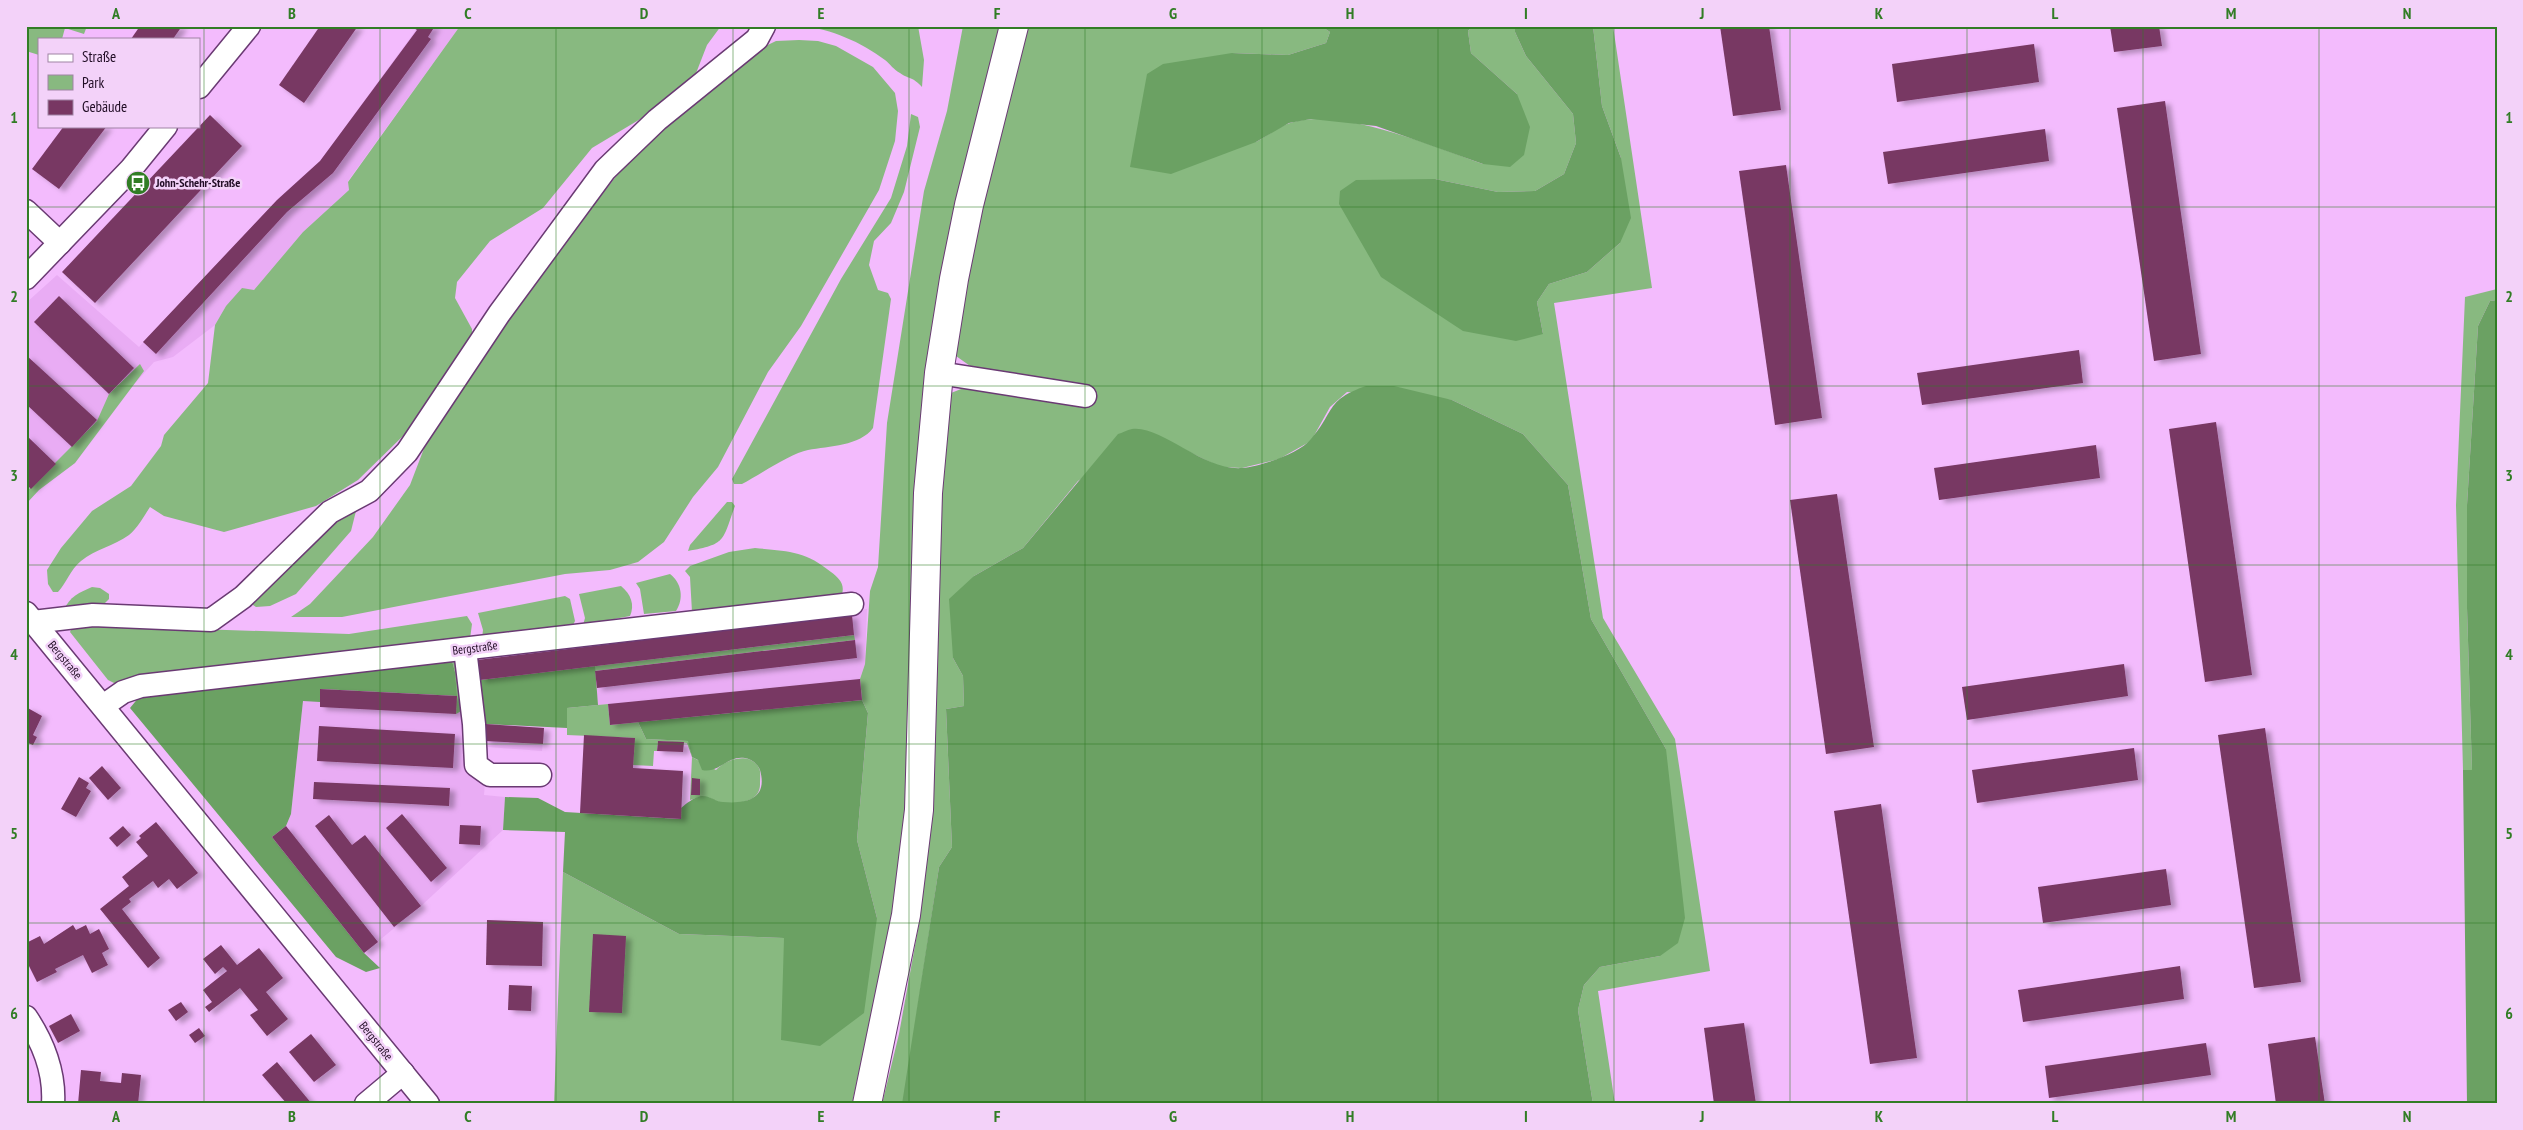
<svg xmlns="http://www.w3.org/2000/svg" width="2523" height="1130" font-family="'PT Sans Narrow',sans-serif">
<style>
.built{fill:#e9acf4}
.green{fill:#88b980}
.forest{fill:#6ba163}
.building{fill:#783763;filter:url(#shadow)}
.lines{fill:none;stroke-linecap:round;stroke-linejoin:round}
.minor-casing{stroke:#6a3a73;stroke-width:25}
.major-casing{stroke:#6a3a73;stroke-width:30}
.minor{stroke:#fff;stroke-width:22}
.major{stroke:#fff;stroke-width:28}
.grid{fill:none;stroke:#317d25;stroke-width:1;stroke-opacity:0.55}
.labels{text-anchor:middle;stroke-width:5;stroke-linejoin:round;paint-order:stroke}
.poi-label{font-size:12px;font-weight:bold;fill:#210d25;stroke:#f3d2f9;text-anchor:start}
.street-label{font-size:12px;fill:#210d25;stroke:#f3d2f9}
.neatline{fill:none;stroke:#317d25;stroke-width:2}
.grid-label{font-size:16px;text-anchor:middle;font-weight:bold;fill:#317d25}
</style>
<defs>
<filter id="shadow"><feDropShadow dx="5.5" dy="3" stdDeviation="2.5" flood-color="#0004"/></filter>
</defs>
<rect width="100%" height="100%" fill="#f3bbfd"/>
<g class="built">
<path d="M413 26H460L348 181 349 190 303 232 254 290 226 306 215 325 173 357 154 362 120 400 75 463 39 490 26 504V303L57 275 139 347 277 200 320 161 416 30Z"/>
<path d="M867 609 865 664 860 679 862 700 610 725 608 704 598 705 595 671 854 640V635L480 680 486 724 544 728 542 751 488 747 484 795 505 797 503 830 421 906 364 953 272 837 286 826 291 814 303 701 320 689 451 657Z"/>
</g>
<g class="green">
<path d="M26 26H87L84 34 65 28 62 39H39V55L26 51Z"/>
<path d="M460 26H721L707 45 693 81 662 106 592 148 543 208 490 241 457 282 455 298 472 329V337L404 435 358 480 316 506 224 532 164 516 150 507C144 516 137 529 129 535 114 546 95 549 81 561 70 570 67 582 58 592H53L48 584 47 570 61 548 92 511 131 486 161 446 164 435 208 383 215 325 226 306 242 288 254 290 303 232 349 190 348 182Z"/>
<path d="M802 26H918L924 60 922 87C912 76 910 80 900 73 894 70 890 64 885 60 861 42 831 29 802 26Z"/>
<path d="M963 26H1002L917 493 905 808 893 911 852 1104H554L563 872 679 934 784 938 877 918 857 840 868 713 862 700 860 679 865 664 870 591 878 567 887 423 924 191 947 111Z"/>
<path d="M1028 26H1321L1330 32 1326 43 1288 55 1232 53 1256 142C1267 136 1278 127 1290 123 1339 106 1435 147 1483 164L1517 94 1471 53 1468 31 1472 26H1515V32L1526 56 1573 114 1576 143 1564 174 1535 191 1498 192 1435 179 1543 334 1537 302 1549 284 1587 272 1620 243 1621 158 1602 106 1593 26H1613L1652 288 1554 303 1603 618 1675 739 1710 971 1598 991 1615 1104H1593L1578 1010 1584 985 1600 967 1660 956 1666 749 1591 619 1568 485 1523 434 1452 400 1347 392 1330 407 1311 441 1279 459 1242 468 1220 467 1149 432 1078 481 1023 548 974 576 953 658 963 676 964 706 946 709 952 847 939 867 904 1098 902 1104H882L899 1034 920 918 932 812 942 497 951 393 971 385 973 368 956 356C971 244 998 135 1028 26Z"/>
<path d="M799 40 818 41 836 46 873 67 895 93 898 111 895 141 879 190 801 326 768 372 718 467 693 497 664 542 638 562 610 570 565 574 342 617H291L310 604 373 537 410 485 428 438 510 311 636 151 757 50 776 41Z"/>
<path d="M911 114 918 117 920 127 904 192 891 223 874 241 869 265 878 290 888 293 891 299 873 428C860 446 829 446 808 450 791 453 759 475 742 484H734L732 479 841 279 891 198 907 146Z"/>
<path d="M2497 289V300L2490 301 2478 326 2467 505V608L2472 770H2463L2456 505 2465 297Z"/>
<path d="M140 364 144 371 75 463 39 490 26 504V492L97 421 109 394Z"/>
<path d="M727 502H732L735 506C722 541 727 544 688 551L690 545Z"/>
<path d="M357 507 351 531 296 594 270 606 256 607 250 603 336 515Z"/>
<path d="M755 548C787 551 806 551 831 572 839 578 845 584 842 594L692 612 690 577 685 571 690 566 729 552Z"/>
<path d="M670 574C682 583 684 599 676 611L644 614 640 589 636 583Z"/>
<path d="M621 586C631 594 635 605 630 616L583 625 585 618 579 594Z"/>
<path d="M92 587 100 588 109 594V599L103 605 64 610C69 597 80 592 92 587Z"/>
<path d="M565 596 570 599 575 621 572 627 482 638 483 630 478 613Z"/>
<path d="M467 616 472 624 470 639 116 684 108 680 70 632 72 627 79 625 349 634Z"/>
<path d="M854 635 855 640 595 671V666Z"/>
<path d="M451 657 461 666 463 710 456 714 455 672Z"/>
<path d="M608 704 610 725 638 722 646 739 689 741 692 757 716 770C726 759 750 751 759 768 761 772 760 778 760 783 761 802 739 804 723 803 716 802 711 797 705 797 700 796 695 799 690 800L692 757 687 743 658 741 657 751H654L653 766 633 765 634 738 567 735V708Z"/>
</g>
<g class="forest">
<path d="M1321 26H1472L1468 31 1471 53 1517 94 1530 127 1524 155 1510 167 1483 164 1376 126 1311 119 1289 123 1256 142 1171 174 1130 167 1147 74 1163 64 1232 53 1288 55 1326 43 1330 32Z"/>
<path d="M1515 26H1593L1602 106 1621 158 1631 218 1620 243 1587 272 1549 284 1537 302 1543 334 1516 341 1463 331 1381 277 1339 204 1340 191 1356 180 1435 179 1498 192 1535 191 1564 174 1576 143 1573 114 1526 56 1515 32Z"/>
<path d="M2497 300V1104H2467L2463 770H2472L2467 608V505L2478 326 2490 301Z"/>
<path d="M1366 386H1394L1452 400 1523 434 1568 485 1591 619 1666 749 1685 918 1678 943 1660 956 1600 967 1584 985 1578 1010 1593 1104H902L939 867 952 847 946 709 964 706 963 676 953 658 949 599 974 576 1023 548 1118 434C1122 433 1127 430 1132 429 1162 425 1203 471 1242 468 1261 466 1299 454 1311 439 1335 412 1325 400 1366 386Z"/>
<path d="M451 657 455 672 457 696 321 689 320 702 303 701 291 814 286 826 272 837 364 953 380 968 366 972 336 957 130 708 144 691Z"/>
<path d="M595 666 598 705 567 708V728L486 724 479 711 480 680Z"/>
<path d="M862 700 868 713 857 840 877 918 864 1013 820 1046 781 1040 784 938 679 934 563 872 565 832 503 830 505 797 538 798 565 812 680 819 681 808C687 803 693 798 701 796 710 795 716 802 723 802 747 804 768 799 760 770 758 764 751 759 745 758 727 755 719 774 702 770L698 760 692 757 688 741 646 739 638 722Z"/>
</g>
<g class="building">
<path d="M140 26H182L173 39H131Z"/>
<path d="M320 26H358L304 103 279 85Z"/>
<path d="M411 26H435L428 37 431 39 333 173 287 212 156 354 143 342 277 200 320 161 417 30Z"/>
<path d="M1720 26H1769L1781 110 1733 116Z"/>
<path d="M2110 26H2159L2162 46 2114 52Z"/>
<path d="M2034 44 2039 82 1897 102 1892 64Z"/>
<path d="M2165 101 2201 354 2154 361 2117 108Z"/>
<path d="M210 115 242 146 95 303 62 272Z"/>
<path d="M64 126H107L59 189 32 169Z"/>
<path d="M2045 129 2049 161 1888 184 1883 152Z"/>
<path d="M1786 165 1822 418 1775 425 1739 171Z"/>
<path d="M59 296 134 368 109 394 34 322Z"/>
<path d="M2079 350 2083 383 1922 405 1917 373Z"/>
<path d="M26 355 97 420 72 447 26 404Z"/>
<path d="M2216 422 2252 675 2205 682 2169 429Z"/>
<path d="M26 435 56 464 31 489 26 484Z"/>
<path d="M2096 445 2100 478 1939 500 1934 468Z"/>
<path d="M1837 494 1874 747 1826 754 1790 500Z"/>
<path d="M852 615 854 635 480 680 477 660Z"/>
<path d="M855 640 857 658 597 688 595 671Z"/>
<path d="M2124 664 2128 696 1967 720 1962 687Z"/>
<path d="M860 679 862 700 610 725 608 704Z"/>
<path d="M320 689 457 696 456 714 320 707Z"/>
<path d="M26 707 42 716 33 735 37 737 33 745 28 743 26 747Z"/>
<path d="M486 724 544 728 543 744 485 741Z"/>
<path d="M319 726 455 734 453 768 317 761Z"/>
<path d="M2265 728 2301 982 2254 988 2218 735Z"/>
<path d="M584 735 635 738 633 768 683 771 681 819 580 813Z"/>
<path d="M658 741 684 742 683 752 657 751Z"/>
<path d="M2134 748 2138 780 1977 803 1972 770Z"/>
<path d="M102 766 121 788 108 800 89 778Z"/>
<path d="M79 777 89 783 86 788 91 791 76 817 61 809Z"/>
<path d="M692 778 700 779V795H691Z"/>
<path d="M314 782 450 788 449 806 313 799Z"/>
<path d="M1881 804 1917 1058 1870 1064 1834 811Z"/>
<path d="M402 814 447 868 431 882 386 828Z"/>
<path d="M329 815 352 845 365 835 421 906 394 927 315 826Z"/>
<path d="M156 822 198 873 177 889 169 879 158 888 153 881 129 899 131 902 122 909 160 958 148 968 100 909 129 886 122 877 148 856 136 842 141 838 139 836Z"/>
<path d="M460 825 481 826 480 845 459 844Z"/>
<path d="M123 826 131 835 117 847 109 838Z"/>
<path d="M286 826 378 942 364 953 272 837Z"/>
<path d="M2166 869 2171 905 2043 923 2038 887Z"/>
<path d="M487 920 543 922 542 966 486 965Z"/>
<path d="M73 925 76 930 86 925 90 934 99 929 109 949 102 953 108 965 92 973 83 955 55 969 57 972 37 982 26 960V943L40 936 44 944Z"/>
<path d="M593 934 626 936 622 1013 589 1012Z"/>
<path d="M221 945 237 965 259 948 283 978 266 992 288 1019 267 1036 250 1015 258 1010 240 988 209 1012 205 1007 212 1002 203 990 227 971 223 967 215 974 203 959Z"/>
<path d="M2180 966 2184 999 2023 1022 2018 990Z"/>
<path d="M509 985 532 986 531 1011 508 1010Z"/>
<path d="M181 1002 188 1012 176 1021 168 1010Z"/>
<path d="M71 1014 80 1031 58 1043 49 1026Z"/>
<path d="M1744 1023 1756 1104H1714L1704 1028Z"/>
<path d="M199 1028 205 1036 195 1043 189 1035Z"/>
<path d="M311 1034 336 1065 314 1082 289 1052Z"/>
<path d="M2315 1037 2325 1104H2276L2268 1044Z"/>
<path d="M2206 1043 2211 1075 2049 1098 2045 1066Z"/>
<path d="M277 1062 312 1104H287L262 1075Z"/>
<path d="M81 1070 101 1072 100 1081 121 1083 122 1073 141 1075 138 1104H78Z"/>
</g>
<g class="lines">
<g class="minor-casing">
<g id="minor">
<path d="M199 87 249 26"/>
<path d="M26 211 60 243"/>
<path d="M26 278 131 169 166 126"/>
<path d="M939 373 1085 396"/>
<path d="M26 613 428 1104"/>
<path d="M33 622 93 615 211 620 243 597 330 512 369 491 407 452 499 314 605 170 657 120 757 39 764 26"/>
<path d="M465 649 474 724 476 765 490 775H540"/>
<path d="M103 706 123 692 141 686 852 604"/>
<path d="M26 1017C43 1042 55 1073 53 1104"/>
<path d="M366 1104 403 1073"/>
</g>
</g>
<g class="major-casing">
<path id="major" d="M867 1104 906 915 919 810 928 493 939 373 954 279 969 205 1014 26"/>
</g>
<use href="#minor" class="minor"/>
<use href="#major" class="major"/>
</g>
<path class="grid" d="M204 26V1104M380 26V1104M556 26V1104M733 26V1104M909 26V1104M1085 26V1104M1262 26V1104M1438 26V1104M1614 26V1104M1790 26V1104M1967 26V1104M2143 26V1104M2319 26V1104M26 207H2497M26 386H2497M26 565H2497M26 744H2497M26 923H2497"/>
<defs>
<g id="bus-disc" transform="scale(1.25)"><circle r="9.5" fill="#317d25" stroke="#f3d2f9"/><path d="M-5-6H5V4H4V6H2V4H-2V6H-4V4H-5ZM-3.5-4V0h7V-4ZM-3.5 1.2v1.5H-2V1.2ZM2 1.2v1.5H3.5V1.2Z" fill="#fff"/></g>
</defs>
<g fill-rule="evenodd">
<use href="#bus-disc" x="138" y="183"/>
</g>
<g class="labels">
<g class="poi-label">
<text x="156" y="187">John-Schehr-Straße</text>
</g>
<g class="street-label">
<text transform="translate(475 648) rotate(-7)" y="4">Bergstraße</text>
<text transform="translate(65 660) rotate(50)" y="4">Bergstraße</text>
<text transform="translate(376 1041) rotate(51)" y="4">Bergstraße</text>
</g>
</g>
<rect width="2523" height="1130" fill="none" stroke="#f3d2f9" stroke-width="55"/>
<rect x="38" y="38" width="162" height="90" fill="#f3d2f9" stroke="#9f83a4"/>
<rect x="48" y="54" width="25" height="8" fill="#ffffff" stroke="#9f83a4"/>
<text x="82" y="62" font-size="15" fill="#210d25">Straße</text>
<rect x="48" y="75" width="25" height="15" fill="#88b980" stroke="#9f83a4"/>
<text x="82" y="88" font-size="15" fill="#210d25">Park</text>
<rect x="48" y="100" width="25" height="15" fill="#783763" stroke="#9f83a4"/>
<text x="82" y="112" font-size="15" fill="#210d25">Gebäude</text>
<rect x="28" y="28" width="2468" height="1074" class="neatline"/>
<g class="grid-label">
<text x="116" y="19">A</text>
<text x="292" y="19">B</text>
<text x="468" y="19">C</text>
<text x="644" y="19">D</text>
<text x="821" y="19">E</text>
<text x="997" y="19">F</text>
<text x="1173" y="19">G</text>
<text x="1350" y="19">H</text>
<text x="1526" y="19">I</text>
<text x="1702" y="19">J</text>
<text x="1879" y="19">K</text>
<text x="2055" y="19">L</text>
<text x="2231" y="19">M</text>
<text x="2407" y="19">N</text>
<text x="14" y="123">1</text>
<text x="2509" y="123">1</text>
<text x="14" y="302">2</text>
<text x="2509" y="302">2</text>
<text x="14" y="481">3</text>
<text x="2509" y="481">3</text>
<text x="14" y="660">4</text>
<text x="2509" y="660">4</text>
<text x="14" y="839">5</text>
<text x="2509" y="839">5</text>
<text x="14" y="1019">6</text>
<text x="2509" y="1019">6</text>
<text x="116" y="1122">A</text>
<text x="292" y="1122">B</text>
<text x="468" y="1122">C</text>
<text x="644" y="1122">D</text>
<text x="821" y="1122">E</text>
<text x="997" y="1122">F</text>
<text x="1173" y="1122">G</text>
<text x="1350" y="1122">H</text>
<text x="1526" y="1122">I</text>
<text x="1702" y="1122">J</text>
<text x="1879" y="1122">K</text>
<text x="2055" y="1122">L</text>
<text x="2231" y="1122">M</text>
<text x="2407" y="1122">N</text>
</g>
</svg>
